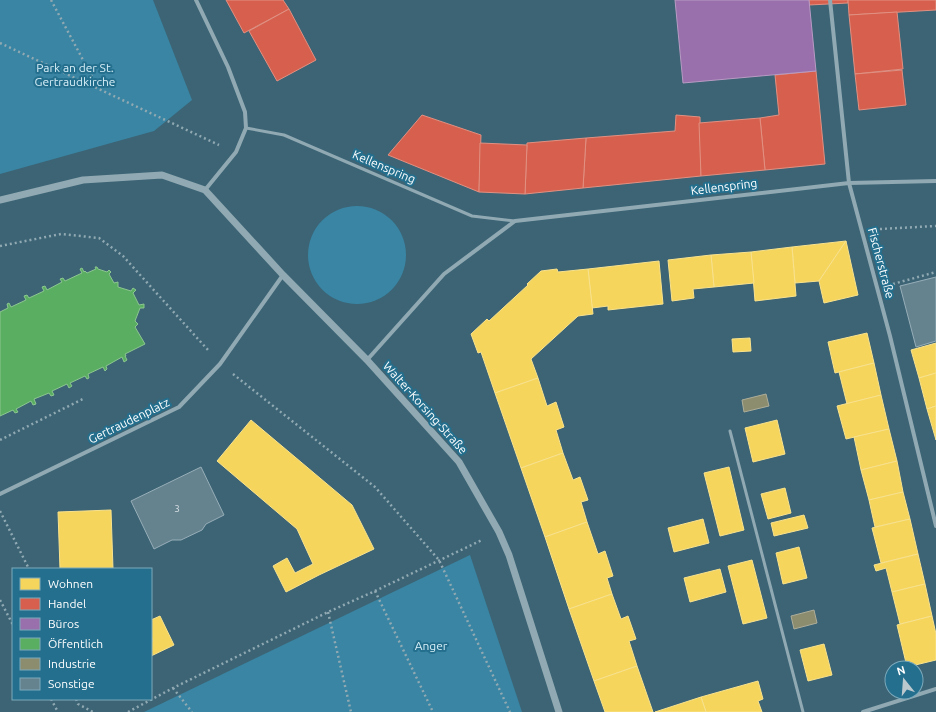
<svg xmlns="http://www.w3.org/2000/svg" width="936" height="712" font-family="Ubuntu,sans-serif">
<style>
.green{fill:#3985a3}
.homes{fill:#f6d55c;stroke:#f9e28d}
.shops{fill:#d6604d;stroke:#e29082}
.offices{fill:#9970ab;stroke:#b89bc4}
.public{fill:#5aae61;stroke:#8cc690}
.industry{fill:#8c8c6e;stroke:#aeae9a}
.building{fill:#65838f;stroke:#97aeb8}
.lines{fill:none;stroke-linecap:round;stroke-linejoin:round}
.path{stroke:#90a9b2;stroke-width:2.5;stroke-dasharray:2 3;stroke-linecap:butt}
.service{stroke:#90a9b2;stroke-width:3}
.minor{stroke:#90a9b2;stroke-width:4}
.tertiary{stroke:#90a9b2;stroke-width:7}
.labels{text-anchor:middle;stroke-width:4;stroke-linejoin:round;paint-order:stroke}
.number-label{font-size:10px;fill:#d8e0e3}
.park-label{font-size:12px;fill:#d8eff8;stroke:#246f8d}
.street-label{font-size:12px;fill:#fff;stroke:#246f8d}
</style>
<rect width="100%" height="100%" fill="#3c6475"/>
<g class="green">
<path d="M0 0H153L192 100 154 131 0 174Z"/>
<circle cx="357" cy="255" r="49"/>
<path d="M470 555 522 712H144Z"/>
</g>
<g class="homes">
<path d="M846 241 819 281 795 283 792 247Z"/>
<path d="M846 241 858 295 824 303 819 281Z"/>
<path d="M792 247 796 296 755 301 751 252Z"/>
<path d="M751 252 754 283 714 287 711 255Z"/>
<path d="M711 255 714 287 693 289 694 298 672 301 668 260Z"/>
<path d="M659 261 663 304 608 310V306L592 308 588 269Z"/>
<path d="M557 269 558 272 588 269 593 314 578 316 531 359 538 378 495 393 481 352 478 353 471 334 487 319 489 321 528 285 527 284 541 271Z"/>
<path d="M867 333 874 363 835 373 828 342Z"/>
<path d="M750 338 751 351 733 352 732 339Z"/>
<path d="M936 343V373L919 378 911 350Z"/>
<path d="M874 363 881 395 847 404 839 372Z"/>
<path d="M936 373V406L927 409 919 378Z"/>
<path d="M538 378 547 406 556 402 564 427 556 430 563 453 521 468 495 393Z"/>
<path d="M881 395 889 429 846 439 837 406Z"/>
<path d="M936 406V440L927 409Z"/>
<path d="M251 420 352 505 374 549 319 575 286 592 273 566 287 558 295 573 313 564 297 529 217 461Z"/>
<path d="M777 420 785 454 753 462 745 428Z"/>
<path d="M889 429 897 461 861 470 854 437Z"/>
<path d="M563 453 573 480 580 477 588 500 581 502 587 522 545 537 521 468Z"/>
<path d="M897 461 903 492 869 500 861 470Z"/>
<path d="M729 467 744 530 720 536 704 473Z"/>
<path d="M785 488 791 513 768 519 761 494Z"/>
<path d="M903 492 910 519 875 527 869 500Z"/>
<path d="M111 510 113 569H60L58 512Z"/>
<path d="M804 515 808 528 774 536 771 523Z"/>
<path d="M703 519 709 543 674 552 668 528Z"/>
<path d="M910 519 918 554 881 563 872 528Z"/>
<path d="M587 522 598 554 605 551 613 576 607 578 612 594 569 609 545 537Z"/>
<path d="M799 547 807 578 783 584 776 553Z"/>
<path d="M918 554 925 584 892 592 886 568 876 571 874 565Z"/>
<path d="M752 560 767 618 743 624 728 566Z"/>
<path d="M720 569 726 592 690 602 684 578Z"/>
<path d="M925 584 932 616 900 624 892 592Z"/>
<path d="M612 594 621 619 628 616 636 639 629 641 637 666 594 681 569 609Z"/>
<path d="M160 616 174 645 151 656V642L153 641 151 637V620Z"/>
<path d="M932 616 936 634V660L907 667 897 625Z"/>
<path d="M824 644 832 675 808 681 800 650Z"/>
<path d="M637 666 653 712H605L594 681Z"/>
<path d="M758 681 763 699 758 701 762 712H706L701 697Z"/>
<path d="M701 697 706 712H655Z"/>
</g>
<g class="shops">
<path d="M226 0H283L289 9 244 33Z"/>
<path d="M809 0H848V3L809 5Z"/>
<path d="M848 0H936V10L849 15Z"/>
<path d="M289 9 316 60 277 81 249 31Z"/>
<path d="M897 12 903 69 855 74 849 15Z"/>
<path d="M902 70 906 105 859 110 855 74Z"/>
<path d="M816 71 825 164 765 170 760 118 779 115 775 75Z"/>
<path d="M422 115 481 135 479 192 388 155Z"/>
<path d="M676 115 700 117 701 176 583 188 586 138 675 131Z"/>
<path d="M760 118 765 170 701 176 699 123Z"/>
<path d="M586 138 583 188 525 194 527 143Z"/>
<path d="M480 143 527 145 525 194 479 192Z"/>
</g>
<path class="offices" d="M675 0H809L816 71 683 83Z"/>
<path class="public" d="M95 267H97L98 269 107 272 109 270 111 272 109 274 114 283 118 282V287L131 291 133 288 136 290 133 293 139 305 144 304V308H140L135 321 138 324 135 327 145 344 125 354 126 356H125L127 360 124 362 122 357 106 366 107 369 105 371 103 367 88 374 89 378 87 379 85 376 70 383 72 386 69 388 67 384 52 391 54 395 51 396 49 393 34 399 36 404 33 405 31 401 16 409 18 412 15 413 13 410 0 416V312L8 308 7 304 9 303 11 307 26 300 24 296 27 295 29 298 44 291 42 287 45 286 47 290 62 282 60 279 63 278 65 281 82 273 80 269 82 268 84 272 85 271 87 273 96 269Z"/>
<g class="industry">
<path d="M766 394 769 406 744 412 742 400Z"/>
<path d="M814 610 817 623 794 629 791 616Z"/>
</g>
<g class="building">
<path d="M936 277V341L916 347 900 286Z"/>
<path d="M201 467 224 515 206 524 202 530 181 540H172L154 549 131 501Z"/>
</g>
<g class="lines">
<g class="path">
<path d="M51 0 98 88"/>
<path d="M0 43 219 145"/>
<path d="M880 229 936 226"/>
<path d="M0 246 61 234 99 238 123 256 208 350"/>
<path d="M893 284 936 272"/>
<path d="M233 374 375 487 439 560 510 712"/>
<path d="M0 440 85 398"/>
<path d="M0 511 29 569"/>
<path d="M375 591 433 712"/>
<path d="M0 600 13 625"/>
<path d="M328 612 351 712"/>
<path d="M173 688 192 712"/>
<path d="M51 699 58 712"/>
<path d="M76 699 78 704 93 712"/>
<path d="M128 712 173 688 328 612 375 591 482 540"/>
</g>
<g class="service">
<path d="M246 128 284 135 472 216 515 221"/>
<path d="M730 431 803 712"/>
</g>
<g class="minor">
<path d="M196 0 228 67 245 112 246 128 236 152 205 190"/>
<path d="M830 0 849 183 890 336 936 526"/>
<path d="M367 360 444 274 515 221 849 183 936 181"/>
<path d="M0 494 179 407 220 364 283 275"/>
<path d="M863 712 936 689"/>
</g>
<path class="tertiary" d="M0 200 83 180 162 175 205 190 283 275 367 360 459 462 499 532 509 555 559 712"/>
</g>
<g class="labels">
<g class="number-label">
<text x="177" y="512">3</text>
</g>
<g class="park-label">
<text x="75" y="72">Park an der St.<tspan x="75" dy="14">Gertraudkirche</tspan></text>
<text x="431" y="650">Anger</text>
</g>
<g class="street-label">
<text transform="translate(384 167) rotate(23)" y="4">Kellenspring</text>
<text transform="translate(724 187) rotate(-7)" y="4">Kellenspring</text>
<text transform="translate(881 263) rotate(75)" y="4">Fischerstraße</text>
<text transform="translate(425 408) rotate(48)" y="4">Walter-Korsing-Straße</text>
<text transform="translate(129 421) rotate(-26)" y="4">Gertraudenplatz</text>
</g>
</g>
<rect x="12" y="568" width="140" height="132" fill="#246f8d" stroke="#7ca9bb"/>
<rect x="20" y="578" width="20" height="12" fill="#f6d55c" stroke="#7ca9bb"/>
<text x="48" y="588" font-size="12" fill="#ffffff">Wohnen</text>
<rect x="20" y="598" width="20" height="12" fill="#d6604d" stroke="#7ca9bb"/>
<text x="48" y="608" font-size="12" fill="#ffffff">Handel</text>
<rect x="20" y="618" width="20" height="12" fill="#9970ab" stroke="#7ca9bb"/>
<text x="48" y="628" font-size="12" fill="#ffffff">Büros</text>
<rect x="20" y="638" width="20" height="12" fill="#5aae61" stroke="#7ca9bb"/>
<text x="48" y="648" font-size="12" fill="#ffffff">Öffentlich</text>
<rect x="20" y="658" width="20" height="12" fill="#8c8c6e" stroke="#7ca9bb"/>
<text x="48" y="668" font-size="12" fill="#ffffff">Industrie</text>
<rect x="20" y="678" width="20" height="12" fill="#65838f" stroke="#7ca9bb"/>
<text x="48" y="688" font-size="12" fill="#ffffff">Sonstige</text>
<g transform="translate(904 680) rotate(343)"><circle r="19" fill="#246f8d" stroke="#7ca9bb"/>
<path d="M0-3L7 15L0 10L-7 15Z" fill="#bbc9cf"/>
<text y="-6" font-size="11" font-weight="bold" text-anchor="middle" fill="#ffffff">N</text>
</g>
</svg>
